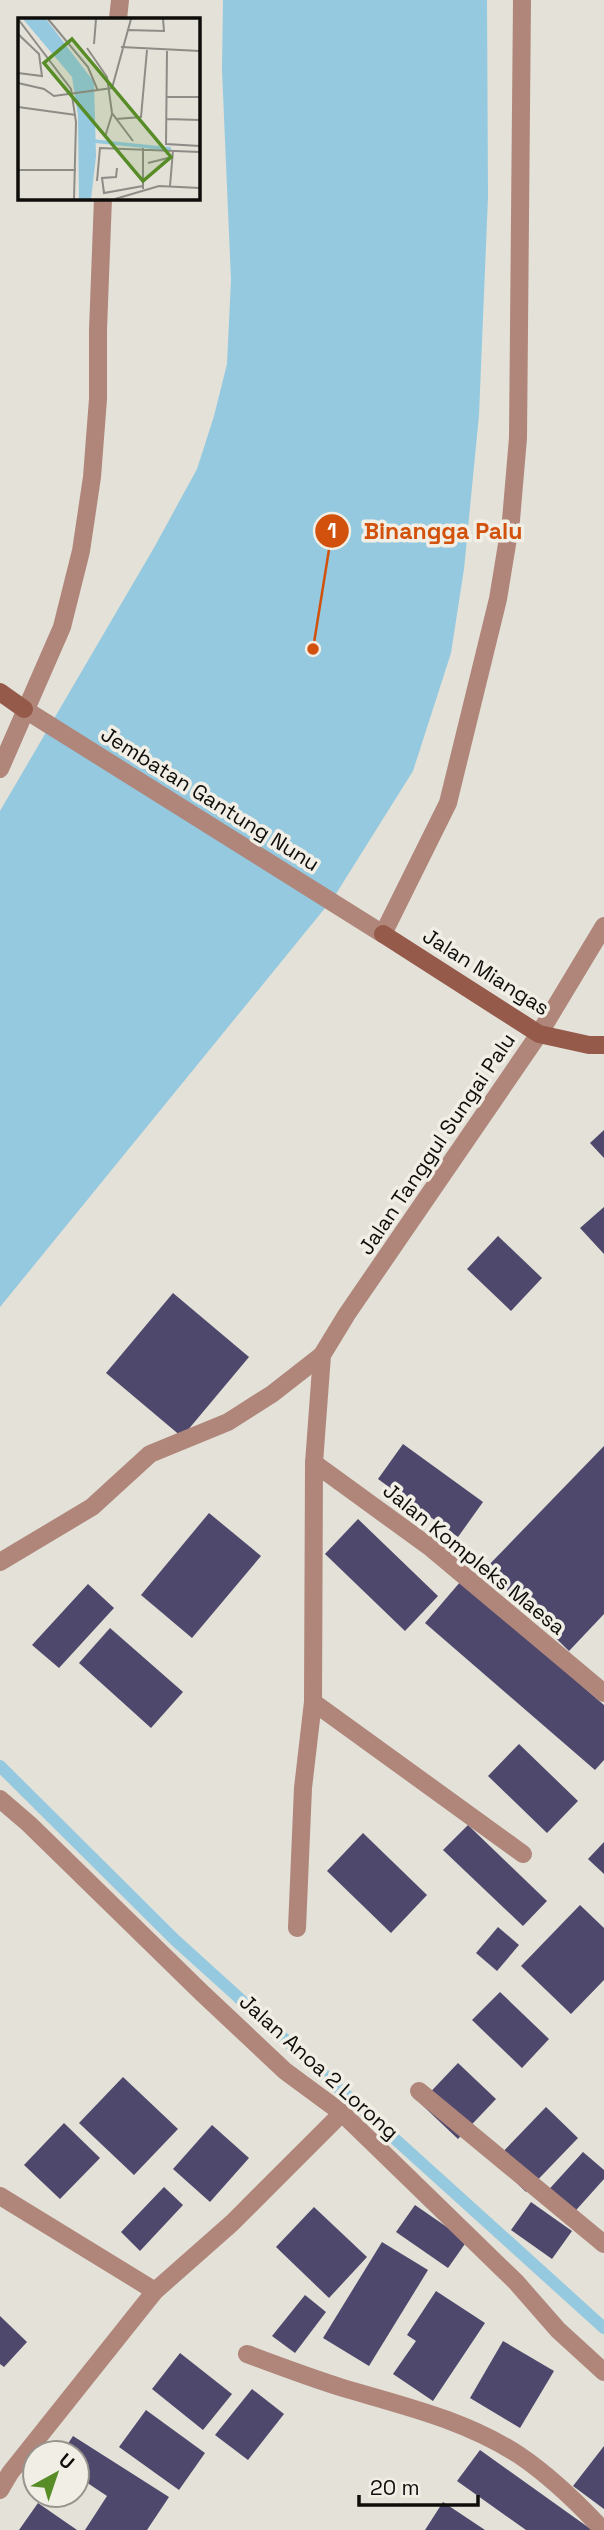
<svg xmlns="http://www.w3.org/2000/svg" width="604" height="2530" font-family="'Space Grotesk',sans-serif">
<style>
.water{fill:#95c9df}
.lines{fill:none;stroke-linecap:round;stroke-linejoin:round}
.stream{stroke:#95c9df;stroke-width:12}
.building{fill:#4e486d}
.lane{stroke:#b0867b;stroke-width:18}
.street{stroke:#b0867b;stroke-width:18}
.secondary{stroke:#955a4a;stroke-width:18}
.labels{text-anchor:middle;stroke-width:7;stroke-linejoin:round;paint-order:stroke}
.street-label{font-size:21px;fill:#0e0d0a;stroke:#f0eee5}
.inset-river{fill:none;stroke:#95c9df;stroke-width:3.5}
.inset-road{fill:none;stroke:#8e8c86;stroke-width:2}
.view{fill:#578c26;fill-opacity:0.15;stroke:#578c26;stroke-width:3.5}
.inset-edge{fill:none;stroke:#0e0d0a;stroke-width:3.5}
.leader{fill:none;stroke:#d2510c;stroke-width:2.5}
.callout-dot{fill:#d2510c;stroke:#f0eee5;stroke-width:2.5}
.mark-label{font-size:21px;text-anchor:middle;font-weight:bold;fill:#fff}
.callout-label{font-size:23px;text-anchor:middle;font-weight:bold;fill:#d2510c;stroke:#f0eee5;stroke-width:7;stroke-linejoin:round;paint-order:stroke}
</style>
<rect width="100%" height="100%" fill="#e3e1d8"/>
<path class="water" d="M223 0H487L488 197 479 415 464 569 451 653 413 771 334 897 0 1307V811L155 546 197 469 214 416 227 364 231 280 222 70Z"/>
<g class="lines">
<path class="stream" d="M0 1766 175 1940 604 2328"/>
</g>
<g class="building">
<path d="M604 1130V1158L590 1143Z"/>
<path d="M604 1207V1254L580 1228Z"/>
<path d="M498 1236 542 1278 511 1311 467 1269Z"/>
<path d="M173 1293 249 1357 182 1437 106 1373Z"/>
<path d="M403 1444 483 1502 458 1537 378 1479Z"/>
<path d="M604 1446V1614L569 1651 485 1569Z"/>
<path d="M209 1513 261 1556 192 1638 141 1595Z"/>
<path d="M358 1519 438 1596 405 1631 325 1554Z"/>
<path d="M461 1581 604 1705V1760L595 1770 425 1623Z"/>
<path d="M88 1584 114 1608 59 1668 32 1645Z"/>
<path d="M110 1628 183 1692 151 1728 79 1663Z"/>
<path d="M519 1744 578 1801 547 1833 488 1776Z"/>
<path d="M468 1825 547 1901 523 1926 443 1850Z"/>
<path d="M363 1833 427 1895 391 1933 327 1871Z"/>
<path d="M604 1842V1874L588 1859Z"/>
<path d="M580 1905 604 1928V1980L571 2014 521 1966Z"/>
<path d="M498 1927 519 1945 497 1971 476 1953Z"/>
<path d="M500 1992 549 2039 522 2068 472 2020Z"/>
<path d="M458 2063 496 2099 458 2139 420 2103Z"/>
<path d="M123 2077 178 2129 134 2175 79 2123Z"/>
<path d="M546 2107 578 2138 526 2192 494 2161Z"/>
<path d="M64 2123 100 2158 60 2199 24 2165Z"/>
<path d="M212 2125 249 2158 210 2202 173 2169Z"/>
<path d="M583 2152 604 2170V2179L569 2218 543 2196Z"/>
<path d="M164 2187 183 2205 140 2251 121 2232Z"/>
<path d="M531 2202 572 2231 552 2259 511 2230Z"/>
<path d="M415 2205 467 2241 448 2268 396 2232Z"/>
<path d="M314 2207 367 2257 329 2298 276 2247Z"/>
<path d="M382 2242 428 2270 369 2366 323 2338Z"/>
<path d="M436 2291 485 2323 433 2401 393 2374 416 2341 407 2335Z"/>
<path d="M305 2295 326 2312 295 2353 272 2336Z"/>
<path d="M0 2316 27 2342 4 2367 0 2364Z"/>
<path d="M503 2341 554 2371 520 2428 470 2398Z"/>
<path d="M180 2353 232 2394 203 2430 152 2389Z"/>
<path d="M252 2389 284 2414 248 2460 215 2435Z"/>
<path d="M146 2410 205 2453 179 2490 119 2447Z"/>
<path d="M73 2436 169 2497 147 2530H85L107 2496 77 2476V2453H62Z"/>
<path d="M604 2446V2509L573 2486Z"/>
<path d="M480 2450 592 2530H526L457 2481Z"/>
<path d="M443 2502 485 2530H425Z"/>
<path d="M38 2503 77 2530H19Z"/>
</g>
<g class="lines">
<path class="lane" d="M0 1562 92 1507 150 1454 228 1422 272 1394 322 1355"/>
<g class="street">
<path d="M118 19 120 0"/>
<path d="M24 709 383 934 448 803 498 599 511 520 518 438 522 0"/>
<path d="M0 769 62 627 81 551 92 477 98 399V330L103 198"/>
<path d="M314 1463 431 1548 604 1693"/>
<path d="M313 1702 523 1854"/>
<path d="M0 1799 29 1824 201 1992 285 2071 342 2113 516 2282 558 2330 604 2372"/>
<path d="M297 1928 303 1788 313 1702 314 1463 322 1355 347 1314 539 1034 604 926"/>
<path d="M419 2091 604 2244"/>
<path d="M0 2196 155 2291"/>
<path d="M247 2354C279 2366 311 2378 343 2388 404 2406 465 2420 519 2455 550 2476 577 2502 603 2530"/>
<path d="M0 2490 10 2473 155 2291 232 2223 342 2113"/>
</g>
<g class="secondary">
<path d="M0 692 24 709"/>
<path d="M383 934 539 1034 589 1045H604"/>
</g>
</g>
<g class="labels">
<g class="street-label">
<text transform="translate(210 799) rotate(32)" y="7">Jembatan Gantung Nunu</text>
<text transform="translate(486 972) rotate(32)" y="7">Jalan Miangas</text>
<text transform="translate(437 1144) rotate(-56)" y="7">Jalan Tanggul Sungai Palu</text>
<text transform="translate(474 1559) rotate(39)" y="7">Jalan Kompleks Maesa</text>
<text transform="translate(319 2067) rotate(42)" y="7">Jalan Anoa 2 Lorong</text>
</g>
</g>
<g transform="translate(18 18)">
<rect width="182" height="182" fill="#e3e1d8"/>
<path d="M5 1H28L76 64 78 138 73 181H61L60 97 54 59Z" fill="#95c9df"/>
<path class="inset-river" d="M75 123 153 131"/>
<path class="inset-road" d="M0 1 53 71 58 104 56 181M30 1 70 49 80 73M109 12 146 13 145 1M0 16 21 36 24 58 0 55M76 26 78 1M103 29 182 33M69 30 89 59 94 95 115 123M149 33 148 126 182 128M0 65 26 71 36 78 94 70 113 1M149 79H182M0 89 58 97M98 101 123 99 129 32M148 101 182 102M87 119 94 96M125 130V171M130 145 154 139M99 150 98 159 84 160 86 175 125 168M0 152H58M79 163 82 130 182 134M152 168 155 132M97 181 141 168 182 170"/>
<path class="view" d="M54 21 153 139 125 163 26 45Z"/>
<rect width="182" height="182" class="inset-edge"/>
</g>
<path class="leader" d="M313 649L332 531"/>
<g class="callout-dot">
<circle cx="313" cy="649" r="7"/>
<circle cx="332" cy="531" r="18"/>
</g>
<g class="mark-label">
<text x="332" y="538">1</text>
</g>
<g class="callout-label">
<text x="443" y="539">Binangga Palu</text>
</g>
<g transform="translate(56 2474) rotate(40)"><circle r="33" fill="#f0eee5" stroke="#96948d" stroke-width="2"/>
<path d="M0-5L12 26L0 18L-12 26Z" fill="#578c26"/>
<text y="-10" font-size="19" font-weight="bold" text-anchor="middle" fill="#0e0d0a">U</text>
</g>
<path d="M359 2495v10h119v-10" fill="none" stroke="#0e0d0a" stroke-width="3.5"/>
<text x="370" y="2495" font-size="21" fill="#0e0d0a" stroke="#f0eee5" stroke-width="5" paint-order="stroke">20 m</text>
</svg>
